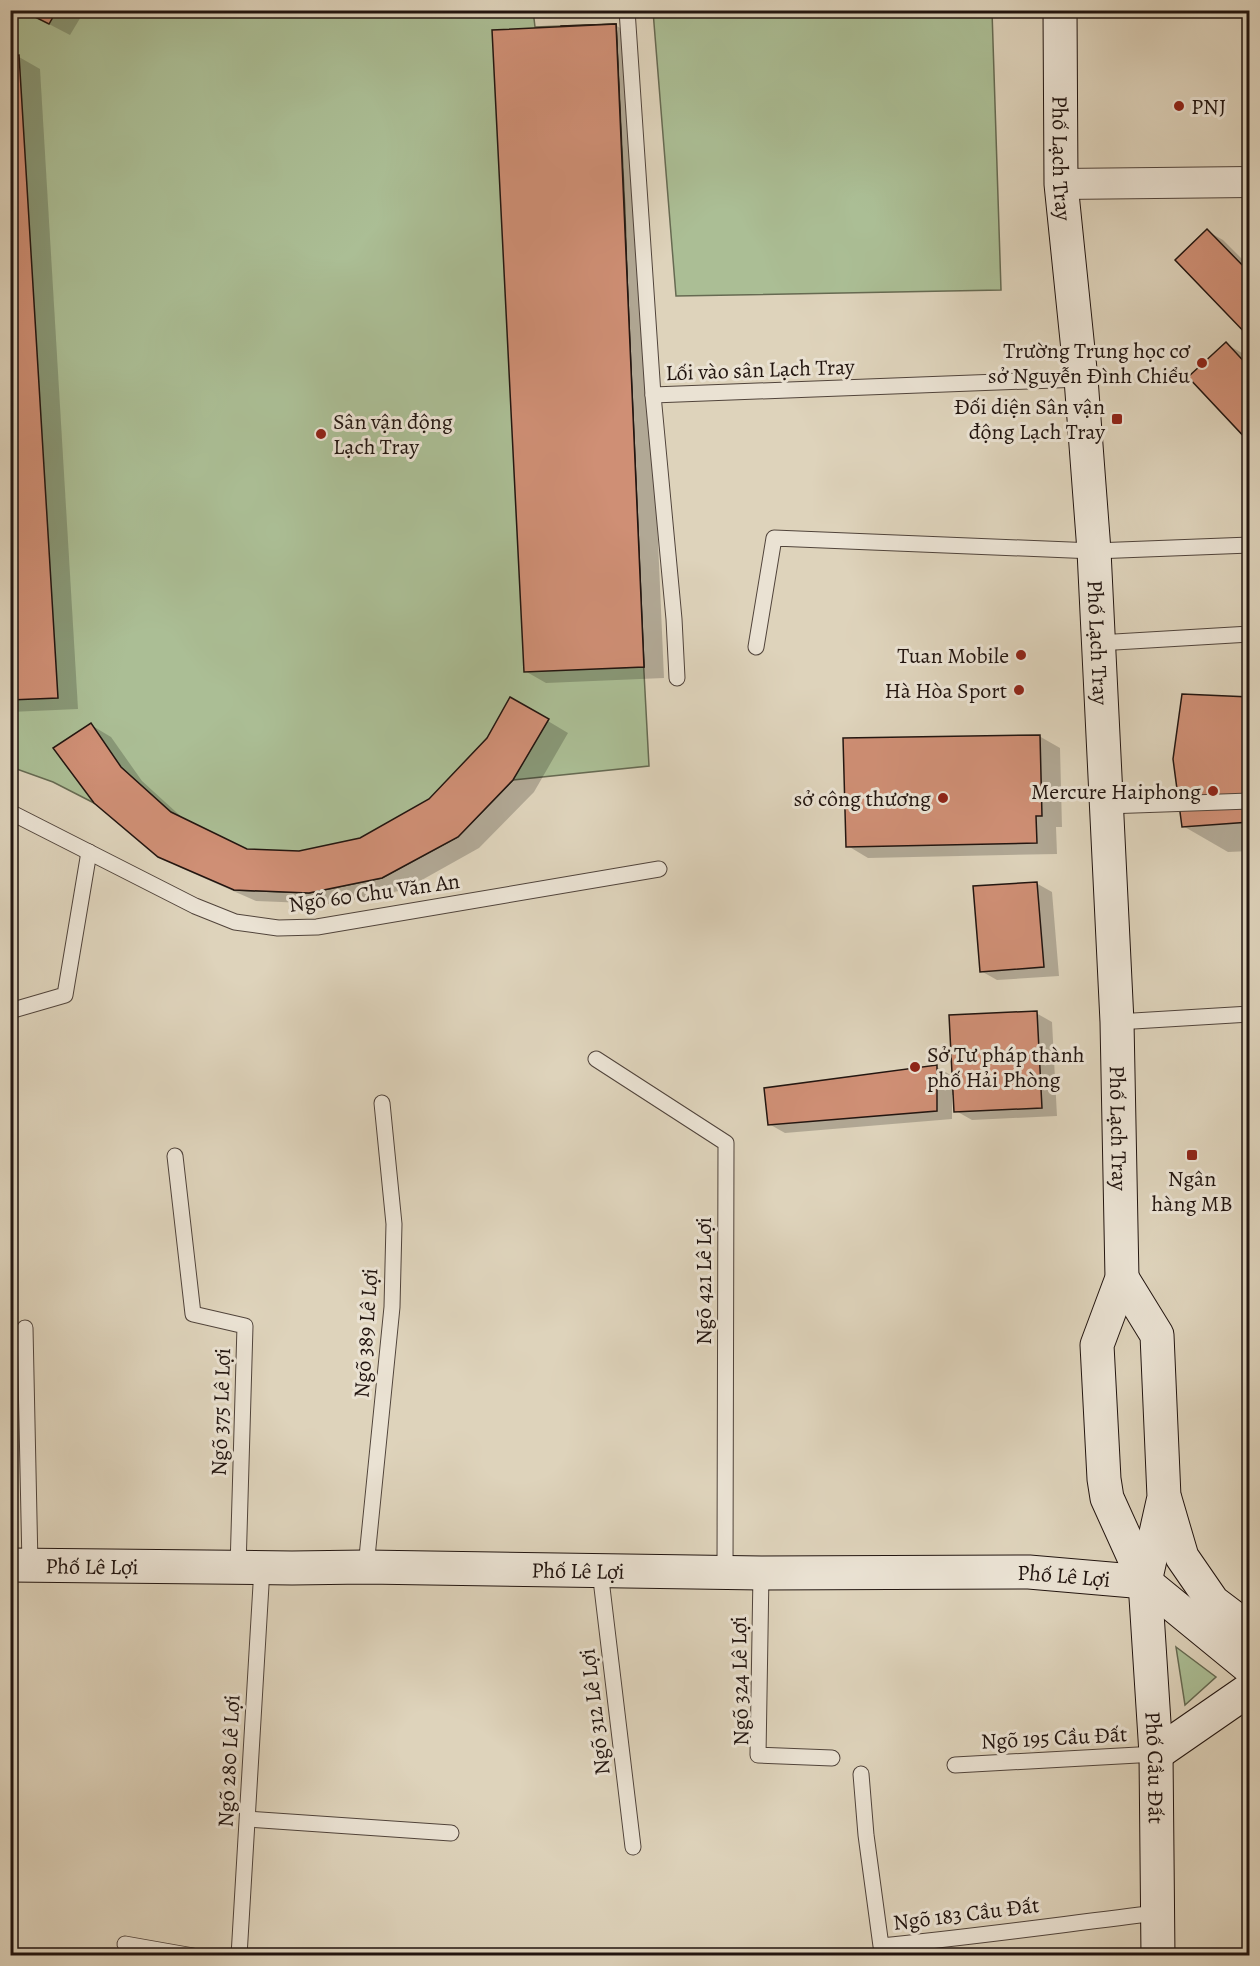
<svg xmlns="http://www.w3.org/2000/svg" width="1260" height="1966" font-family="Alegreya,serif">
<style>
.green{fill:#abbe95;stroke:#666a52;stroke-width:1.5}
.shadow{fill:#0003}
.building{fill:#cf8f75;stroke:#221510;stroke-width:1.5}
.lines{fill:none;stroke-linecap:round;stroke-linejoin:round}
.service-casing{stroke:#51443b;stroke-width:17}
.minor-casing{stroke:#51443b;stroke-width:32}
.secondary-casing{stroke:#221510;stroke-width:35}
.service{stroke:#eae2d3;stroke-width:15}
.minor{stroke:#eae2d3;stroke-width:30}
.secondary{stroke:#eae2d3;stroke-width:33}
.poi-dot{fill:#8f2418;stroke:#eae2d3;stroke-width:2}
.labels{text-anchor:middle;stroke-width:6;stroke-linejoin:round;paint-order:stroke}
.poi-label{font-size:22px;fill:#221510;stroke:#eae2d3;text-anchor:end}
.street-label{font-size:22px;fill:#221510;stroke:#eae2d3}
</style>
<rect width="100%" height="100%" fill="#ded3bb"/>
<filter id="stains"><feTurbulence type="fractalNoise" baseFrequency=".00333" numOctaves="4"/><feColorMatrix values="0 0 0 0 .2 0 0 0 0 .09 0 0 0 0 .02 0 0 0 .5 -.17"/></filter>
<radialGradient id="worn" r=".72"><stop offset=".6" stop-color="#630" stop-opacity="0"/><stop offset="1" stop-color="#630" stop-opacity=".3"/></radialGradient>
<g class="green">
<path d="M533 10 535 27 616 24 625 212 633 467 649 766 513 780 458 837 382 878 309 893 234 890 94 803 53 782 11 767 10 11Z"/>
<path d="M653 11H992L1001 290 676 296Z"/>
<path d="M1176 1647 1216 1677 1185 1705Z"/>
</g>
<g class="shadow">
<path d="M22 10H85L70 35Z"/>
<path d="M479 10H501L492 18Z"/>
<path d="M615 25 636 37 664 678 546 683 525 671Z"/>
<path d="M10 57H19L40 69 78 709 10 712Z"/>
<path d="M1207 231 1223 240 1250 267V336Z"/>
<path d="M1226 344 1242 353 1250 361V441Z"/>
<path d="M1250 698V851L1228 852 1183 826Z"/>
<path d="M511 699 568 733 534 792 479 848 404 890 331 904 256 901 181 868 159 856 91 725 111 737 142 781 187 822 246 850 299 852 361 839 430 800 488 739Z"/>
<path d="M1039 736 1060 748 1062 827H1056L1057 854 868 858 848 846Z"/>
<path d="M1036 883 1052 892 1059 976 997 980 981 971Z"/>
<path d="M1036 1013 1052 1022 1057 1116 972 1120 956 1111 955 1095H952V1119L785 1133 769 1124 937 1067 954 1077Z"/>
</g>
<g class="building">
<path d="M21 10H57L49 24Z"/>
<path d="M616 24 644 667 589 668 561 26Z"/>
<path d="M616 24 644 667 524 672 492 30Z"/>
<path d="M19 55 58 698 10 700V56Z"/>
<path d="M1207 229 1250 273V338L1175 260Z"/>
<path d="M1226 342 1250 368V443L1188 377Z"/>
<path d="M1182 694 1250 697V822L1182 827 1173 759Z"/>
<path d="M510 697 549 719 513 780 458 837 382 878 309 893 234 890 158 857 94 803 53 748 91 723 121 767 171 812 247 849 299 851 360 838 429 799 487 738Z"/>
<path d="M1040 735 1042 816H1036L1037 843 846 847 843 738Z"/>
<path d="M1037 882 1044 967 980 972 973 886Z"/>
<path d="M1037 1011 1042 1108 954 1112 949 1015Z"/>
<path d="M937 1065V1111L768 1125 764 1088Z"/>
</g>
<g class="lines">
<g class="service-casing">
<g id="service">
<path d="M627 10 653 395"/>
<path d="M1098 643 1250 634"/>
<path d="M756 647 774 538 1094 551 1250 545"/>
<path d="M677 678 674 619 653 395 1081 379"/>
<path d="M1106 806 1250 801"/>
<path d="M10 812 195 906 235 922 278 928 317 927 659 869"/>
<path d="M10 1011 65 995 89 852"/>
<path d="M1117 1022 1250 1014"/>
<path d="M596 1059 726 1143 725 1573"/>
<path d="M175 1156 193 1314 245 1326 238 1568"/>
<path d="M25 1328 30 1565"/>
<path d="M366 1567 392 1307 394 1224 382 1103"/>
<path d="M600 1571 633 1847"/>
<path d="M761 1573 758 1755 832 1758"/>
<path d="M955 1765 1156 1754"/>
<path d="M861 1774 866 1835 881 1946C973 1937 1065 1924 1157 1913"/>
<path d="M248 1819 451 1833"/>
<path d="M125 1944 193 1956"/>
<path d="M239 1956 262 1568"/>
</g>
</g>
<g class="minor-casing">
<path id="minor" d="M1061 184 1250 182"/>
</g>
<g class="secondary-casing">
<g id="secondary">
<path id="s1" d="M1060 10 1061 184 1081 379 1094 551 1117 1022 1122 1278 1097 1345 1104 1479 1107 1498 1145 1582 1250 1668"/>
<path id="s2" d="M1122 1278 1157 1335 1164 1497 1145 1582 1156 1754 1158 1956"/>
<path d="M1165 1499 1182 1557 1213 1602 1250 1630"/>
<path id="s3" d="M10 1565 292 1568 366 1567 761 1573 1029 1572 1145 1582"/>
<path d="M1156 1754 1250 1689"/>
</g>
</g>
<use href="#service" class="service"/>
<use href="#minor" class="minor"/>
<use href="#secondary" class="secondary"/>
</g>
<g class="poi-dot">
<circle cx="1179" cy="106" r="6"/>
<circle cx="1202" cy="363" r="6"/>
<rect x="1111" y="413" width="12" height="12" rx="3"/>
<circle cx="321" cy="434" r="6"/>
<circle cx="1021" cy="655" r="6"/>
<circle cx="1019" cy="690" r="6"/>
<circle cx="1213" cy="791" r="6"/>
<circle cx="943" cy="798" r="6"/>
<circle cx="915" cy="1067" r="6"/>
<rect x="1186" y="1149" width="12" height="12" rx="3"/>
</g>
<g class="labels">
<g class="poi-label">
<text x="1191" y="114" text-anchor="start">PNJ</text>
<text x="1190" y="358">Trường Trung học cơ<tspan x="1190" dy="25">sở Nguyễn Đình Chiểu</tspan></text>
<text x="1105" y="414">Đối diện Sân vận<tspan x="1105" dy="25">động Lạch Tray</tspan></text>
<text x="333" y="429" text-anchor="start">Sân vận động<tspan x="333" dy="25">Lạch Tray</tspan></text>
<text x="1009" y="663">Tuan Mobile</text>
<text x="1007" y="698">Hà Hòa Sport</text>
<text x="1201" y="799">Mercure Haiphong</text>
<text x="931" y="806">sở công thương</text>
<text x="927" y="1062" text-anchor="start">Sở Tư pháp thành<tspan x="927" dy="25">phố Hải Phòng</tspan></text>
<text x="1192" y="1186" text-anchor="middle">Ngân<tspan x="1192" dy="25">hàng MB</tspan></text>
</g>
<g class="street-label">
<text dy="8" stroke="none"><textPath href="#s1" startOffset="148">Phố Lạch Tray</textPath></text>
<text transform="translate(760 369) rotate(-2)" y="8">Lối vào sân Lạch Tray</text>
<text dy="8" stroke="none"><textPath href="#s1" startOffset="634">Phố Lạch Tray</textPath></text>
<text transform="translate(374 892) rotate(-8)" y="8">Ngõ 60 Chu Văn An</text>
<text dy="8" stroke="none"><textPath href="#s1" startOffset="1120">Phố Lạch Tray</textPath></text>
<text transform="translate(703 1281) rotate(-90)" y="8">Ngõ 421 Lê Lợi</text>
<text transform="translate(365 1333) rotate(-86)" y="8">Ngõ 389 Lê Lợi</text>
<text transform="translate(220 1412) rotate(-88)" y="8">Ngõ 375 Lê Lợi</text>
<text dy="8" stroke="none"><textPath href="#s3" startOffset="82">Phố Lê Lợi</textPath></text>
<text dy="8" stroke="none"><textPath href="#s3" startOffset="568">Phố Lê Lợi</textPath></text>
<text dy="8" stroke="none"><textPath href="#s3" startOffset="1054">Phố Lê Lợi</textPath></text>
<text transform="translate(739 1681) rotate(-91)" y="8">Ngõ 324 Lê Lợi</text>
<text transform="translate(594 1712) rotate(-97)" y="8">Ngõ 312 Lê Lợi</text>
<text transform="translate(1054 1737) rotate(-3)" y="8">Ngõ 195 Cầu Đất</text>
<text transform="translate(228 1761) rotate(-87)" y="8">Ngõ 280 Lê Lợi</text>
<text dy="8" stroke="none"><textPath href="#s2" startOffset="502">Phố Cầu Đất</textPath></text>
<text transform="translate(966 1913) rotate(-7)" y="8">Ngõ 183 Cầu Đất</text>
</g>
</g>
<rect width="1260" height="1966" fill="none" stroke="#ded3bb" stroke-width="36"/>
<rect x="12" y="12" width="1236" height="1942" fill="none" stroke="#221510" stroke-width="3"/>
<rect x="18" y="18" width="1224" height="1930" fill="none" stroke="#221510" stroke-width="1.5"/>
<rect width="100%" height="100%" filter="url(#stains)"/>
<rect width="100%" height="100%" fill="url(#worn)"/>
</svg>
